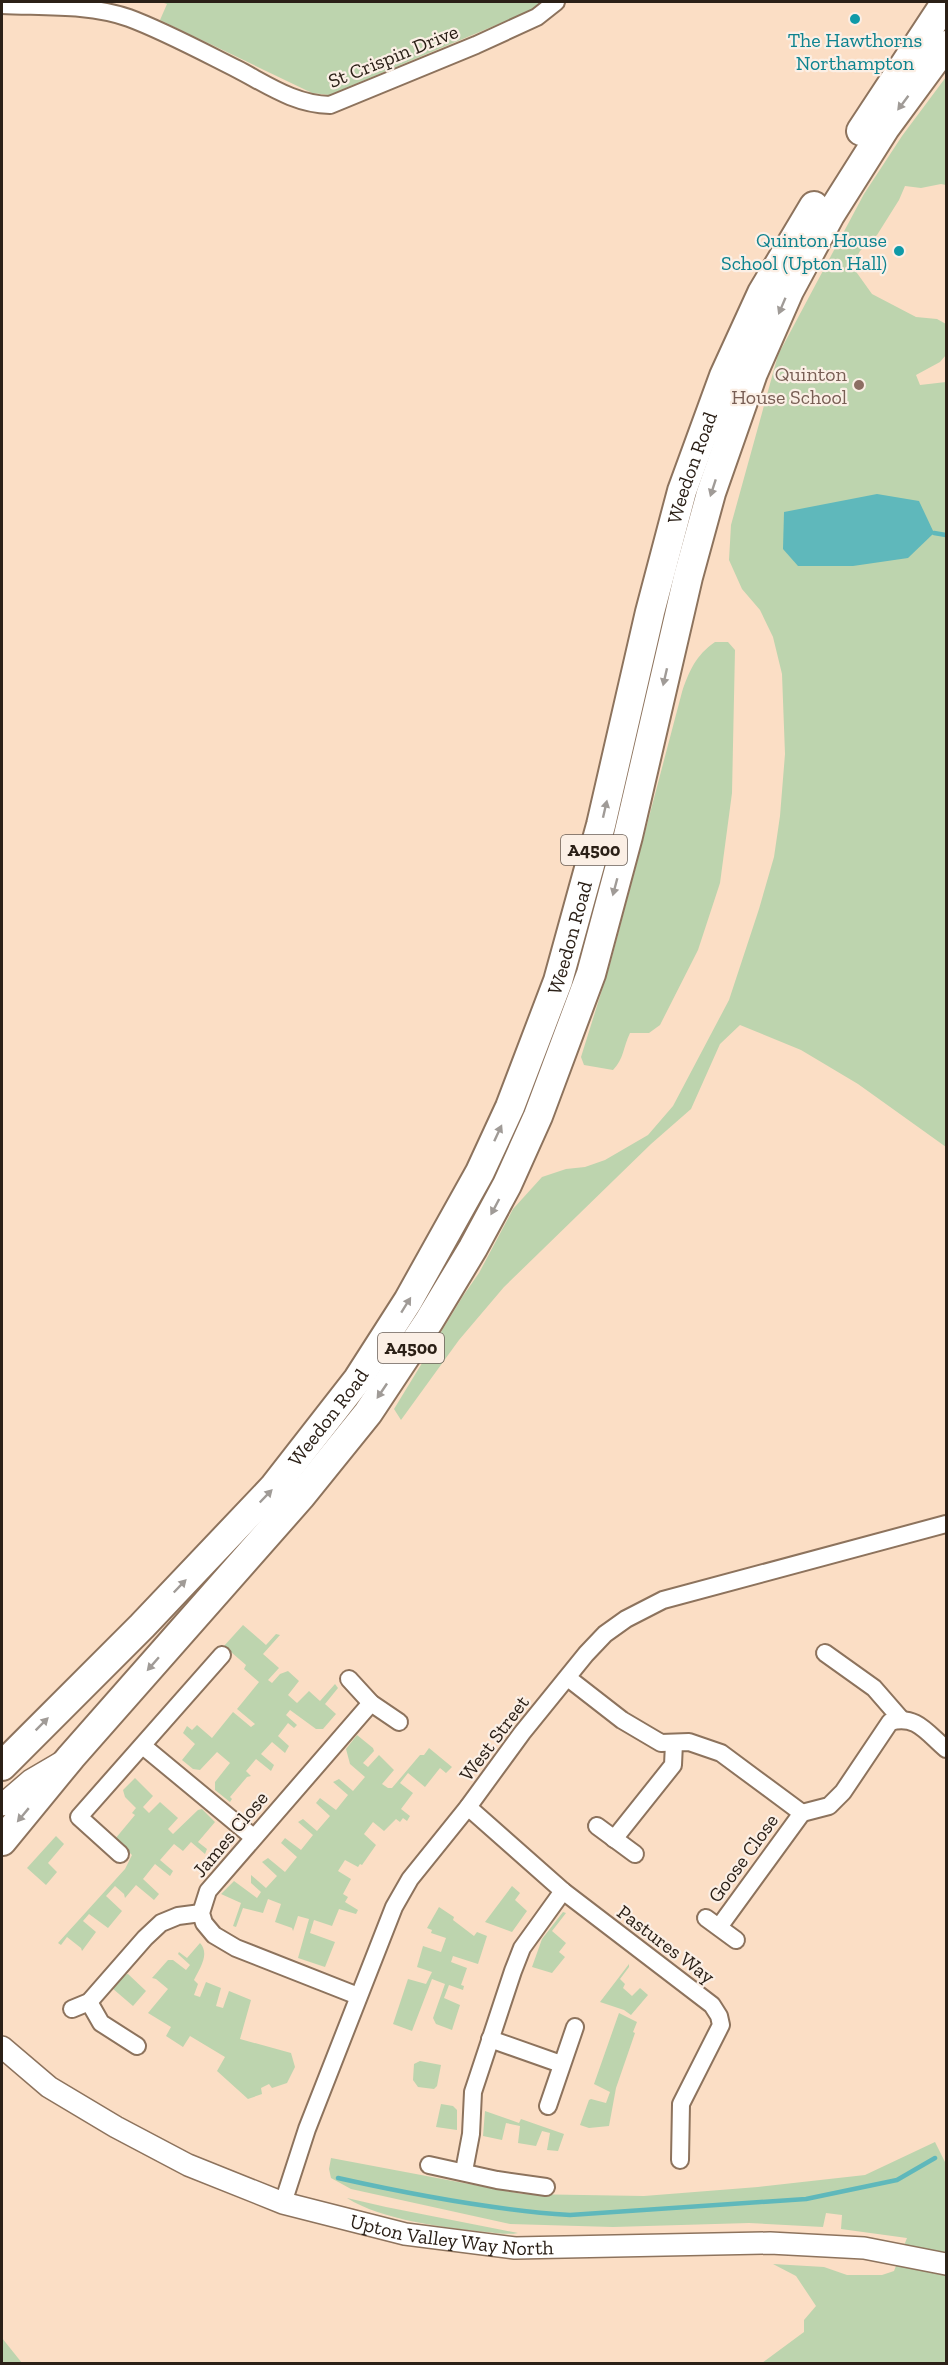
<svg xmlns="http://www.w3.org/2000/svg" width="948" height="2365" font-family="'Zilla Slab',serif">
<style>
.green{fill:#bdd4ae}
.water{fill:#5fb8bb}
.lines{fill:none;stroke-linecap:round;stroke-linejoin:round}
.stream{stroke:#5fb8bb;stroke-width:4.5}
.minor-casing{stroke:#8d735d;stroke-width:20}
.tertiary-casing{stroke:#8d735d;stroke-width:24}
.trunk-casing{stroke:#8d735d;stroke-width:32}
.minor{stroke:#fff;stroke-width:16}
.tertiary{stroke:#fff;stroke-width:21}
.trunk{stroke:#fff;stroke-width:28}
.oneway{fill:#a09b97}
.culture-dot{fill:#0f9aa8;stroke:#fbefe5;stroke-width:2}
.education-dot{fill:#8d6e63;stroke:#fbefe5;stroke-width:2}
.labels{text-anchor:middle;stroke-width:4.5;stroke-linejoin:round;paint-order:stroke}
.shield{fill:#fbefe5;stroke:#695e55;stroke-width:1.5}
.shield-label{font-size:18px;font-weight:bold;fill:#2b2017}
.culture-label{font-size:20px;fill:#0d838f;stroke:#fbefe5}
.street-label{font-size:20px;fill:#2b2017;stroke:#fbefe5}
.education-label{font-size:20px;fill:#785e54;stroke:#fbefe5;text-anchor:end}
</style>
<rect width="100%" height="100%" fill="#fbdec5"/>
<g class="green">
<path d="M161 2H546L537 8 329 95 312 93 160 20 167 4Z"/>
<path d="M946 77V185L941 184 921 188 905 186 899 200 877 235 860 251 852 266 872 294 916 317 937 319 946 324V355L940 362 916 375 920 385 946 382V1147L858 1084 801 1050 740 1025 720 1044 691 1109 651 1144 504 1287 459 1340 401 1420 394 1409 463 1296 479 1273 513 1209 542 1177 566 1169 585 1167 605 1160 648 1135 673 1106 729 1000 759 909 774 857 780 816 785 754 782 674 773 637 760 610 742 589 729 560 731 525 778 355 864 194 902 136Z"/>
<path d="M715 642H728L735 650 732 793 720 883 698 950 660 1025 649 1033H630C623 1047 624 1059 613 1070L584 1065 581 1057 611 961 682 692C689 671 696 655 715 642Z"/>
<path d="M243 1625 266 1645 276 1634 280 1635 263 1654 279 1668 268 1680 272 1683 280 1674 288 1671 299 1681 288 1695 297 1703 309 1691 320 1701 335 1684 338 1688 325 1704 336 1714 323 1729H316L290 1710 286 1715 297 1725 294 1728 288 1723 278 1736 289 1746 285 1753 272 1742 261 1754 274 1765 271 1771 256 1759 246 1771 251 1776 247 1777 230 1797 232 1799 230 1802 215 1790V1782L230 1763 217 1752 200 1770 193 1769 182 1760 195 1744 183 1733 187 1726 192 1730 197 1725 212 1738 233 1712 251 1727 255 1724 237 1709 259 1682 244 1669 246 1665 224 1646Z"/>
<path d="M357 1735 373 1748 374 1751 363 1763 368 1767 379 1755 394 1770 382 1784 388 1788H392L420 1755H424L429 1748 452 1767 446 1773 440 1768 425 1787 408 1773 400 1783 413 1793 401 1809 410 1816 407 1821 403 1818 400 1822 396 1819 384 1831 373 1822 364 1834 376 1845 362 1865 360 1864 358 1867 345 1860 338 1871 351 1879 343 1894 348 1897 345 1902 358 1910 356 1914 339 1909 332 1926 314 1920 310 1933 335 1942 325 1967 298 1958 309 1919 298 1916 293 1931 292 1928 275 1922 281 1904 268 1899 263 1913 243 1908 236 1927 233 1926 241 1903 221 1894 234 1881 257 1898 261 1892 251 1883V1875L266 1888 277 1876 262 1862 268 1858 285 1872 297 1857 281 1843 285 1838 301 1850 313 1835 298 1822 303 1819 317 1831 330 1816 316 1803 320 1798 336 1810 348 1795 333 1782 339 1779 353 1791 365 1777 350 1764 346 1749Z"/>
<path d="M135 1778 153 1796 143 1807 149 1813 160 1802 178 1818 168 1829 173 1834 198 1810 202 1809 215 1822 198 1842 207 1849 205 1854 191 1842 183 1851 174 1844 160 1860 173 1871 170 1876 155 1864 143 1879 159 1894 154 1900 136 1885 125 1898 124 1894 115 1886 106 1896 122 1911 108 1928 89 1914 83 1921 96 1932 82 1951 81 1948 67 1937 61 1945 58 1943 125 1869 132 1855 115 1839 135 1815 132 1813 136 1808 125 1797 123 1790Z"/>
<path d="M56 1836 64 1844 48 1863 57 1872 46 1885 27 1868Z"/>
<path d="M512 1886 520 1893 515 1900 527 1911 512 1932 485 1922Z"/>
<path d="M439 1907 454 1917 453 1920 474 1936 477 1932 487 1936 478 1964 453 1956 451 1962 467 1968 461 1985 464 1986 463 1990 449 1985 444 1998 460 2005 452 2030 436 2024 433 2018 445 1984 432 1979 412 2031 393 2024 408 1979 426 1984 432 1972 417 1967 423 1946 441 1952 446 1938 431 1933 432 1930 427 1928Z"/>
<path d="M563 1912 566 1913 552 1931 566 1943 559 1952 565 1957 552 1973 532 1967 542 1939Z"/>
<path d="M200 1943C210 1954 200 1968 194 1980L198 1984 194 1995 200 1997 206 1982 221 1988 216 2006 223 2008 229 1991 251 2000 240 2039 291 2053 295 2067 287 2083 272 2088 269 2084 261 2088 262 2094 248 2099 217 2071 225 2057 190 2036 183 2047 166 2036 171 2027 148 2013 168 1989 156 1979 152 1978 168 1960H173L186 1970 190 1965 178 1954 179 1952 187 1958Z"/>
<path d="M629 1964V1967L620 1979 625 1984 623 1988 632 1996 640 1988 648 1995 631 2015 624 2010 600 2002Z"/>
<path d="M128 1974 146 1991 133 2006 112 1988 123 1975Z"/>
<path d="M619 2013 637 2022 633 2032 635 2033 616 2088 609 2126 589 2128 580 2125 589 2100 591 2099 606 2103 610 2092 594 2084Z"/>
<path d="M420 2061 441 2065 437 2086 434 2089 418 2087 413 2080 414 2064Z"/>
<path d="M441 2104 453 2106 457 2110V2130L436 2127Z"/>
<path d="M485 2111 519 2123 521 2119 564 2134 558 2151 547 2150 550 2133 542 2131 536 2146 518 2143 520 2126 506 2123 502 2140 483 2136Z"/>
<path d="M935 2142 946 2164V2363H762L804 2332V2320L816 2306 796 2276 773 2264 824 2267 847 2275H882L894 2271 907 2238 841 2229 842 2215 826 2213 823 2227 749 2223 613 2227 510 2224 351 2189 331 2178 329 2169 331 2158 522 2194 644 2196 758 2187 865 2175Z"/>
<path d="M347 2198 386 2207 518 2233C509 2235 496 2233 486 2232 446 2228 381 2220 347 2198Z"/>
<path d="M2 2338 22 2363H2Z"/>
</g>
<path class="water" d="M877 494 919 501 934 533 908 558 853 566H798L783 549 784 512Z"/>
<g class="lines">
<g class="stream">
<path d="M934 533 946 535"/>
<path d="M338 2178C414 2195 492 2210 570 2215L806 2199 897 2180 935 2158"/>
</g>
<g class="minor-casing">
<g id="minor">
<path d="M2 5C43 7 89 4 129 18 164 31 203 52 237 69 268 85 294 104 330 105L476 45 537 17 556 2"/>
<path d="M825 1653 874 1688 901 1719"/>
<path d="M568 1678 622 1720 661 1743 689 1742 721 1753 802 1813"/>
<path d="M349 1679 371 1703 399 1722"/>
<path d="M143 1746 253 1837"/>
<path d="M468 1807 563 1891 712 2005 719 2016 721 2025 681 2104 680 2160"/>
<path d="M802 1813 829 1806 843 1792 890 1722C916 1714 927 1733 946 1749"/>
<path d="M597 1826 635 1854"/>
<path d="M614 1839 673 1765 674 1743"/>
<path d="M120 1854 79 1817 222 1655"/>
<path d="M706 1918 736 1940"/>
<path d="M719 1927 802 1813"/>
<path d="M358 1996 236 1948 214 1935 204 1923 201 1913 208 1891 371 1703"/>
<path d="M89 2002 101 2023 137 2046"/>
<path d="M72 2009 89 2002 145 1938 161 1923 178 1916 201 1913"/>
<path d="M490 2039 561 2064"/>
<path d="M548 2106 575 2027"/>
<path d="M429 2165 497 2180 546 2187"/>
<path d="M464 2171 471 2134 473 2092 513 1971 522 1948 563 1891"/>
<path d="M283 2203 307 2129 394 1907 410 1879 468 1807 522 1733 586 1654 605 1634 626 1619 663 1600 946 1524"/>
</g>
</g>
<g class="tertiary-casing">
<g id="tertiary">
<path d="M2 1805 31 1780 60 1763"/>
<path id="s1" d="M2 2047 49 2087 116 2127 188 2165 283 2203 405 2234 515 2248 770 2243 864 2248 946 2264"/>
</g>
</g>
<g class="trunk-casing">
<g id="trunk">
<path d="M861 131 946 2"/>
<path id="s2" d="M2 1766 142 1626 273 1488 358 1379 408 1301 480 1172 510 1107 558 981 601 825 650 612 682 491 724 376 762 293 814 206"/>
<path d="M2 1841 71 1757 301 1496 368 1413 429 1321 473 1248 507 1185 538 1116 591 974 628 836 688 577 711 493 753 373 789 291 830 215 885 128 946 45"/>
</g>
</g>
<use href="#minor" class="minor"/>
<use href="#tertiary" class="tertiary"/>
<use href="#trunk" class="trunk"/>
</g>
<defs><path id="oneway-solid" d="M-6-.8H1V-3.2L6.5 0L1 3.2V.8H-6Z" transform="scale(1.5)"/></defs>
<g class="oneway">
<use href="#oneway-solid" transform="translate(903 103) rotate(127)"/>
<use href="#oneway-solid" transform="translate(782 306) rotate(113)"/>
<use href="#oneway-solid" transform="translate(713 488) rotate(108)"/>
<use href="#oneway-solid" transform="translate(665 677) rotate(103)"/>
<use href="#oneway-solid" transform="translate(605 809) rotate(-77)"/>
<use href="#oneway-solid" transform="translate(615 887) rotate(105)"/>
<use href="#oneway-solid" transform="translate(498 1133) rotate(-65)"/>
<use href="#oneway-solid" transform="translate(495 1207) rotate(118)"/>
<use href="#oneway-solid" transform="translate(406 1305) rotate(-58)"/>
<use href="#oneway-solid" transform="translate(382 1391) rotate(124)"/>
<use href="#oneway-solid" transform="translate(266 1496) rotate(-46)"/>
<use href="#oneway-solid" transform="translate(180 1586) rotate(-46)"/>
<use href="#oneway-solid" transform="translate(153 1664) rotate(131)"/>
<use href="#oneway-solid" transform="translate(42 1724) rotate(-45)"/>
<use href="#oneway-solid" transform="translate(23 1815) rotate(130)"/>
</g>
<g class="culture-dot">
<circle cx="855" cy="19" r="6"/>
<circle cx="899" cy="251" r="6"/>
</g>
<circle class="education-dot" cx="859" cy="385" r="6"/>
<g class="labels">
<g class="shield">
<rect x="561" y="835" width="66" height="30" rx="4.5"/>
<rect x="378" y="1333" width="66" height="30" rx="4.5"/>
</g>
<g class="shield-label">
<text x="594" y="856">A4500</text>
<text x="411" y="1354">A4500</text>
</g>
<g class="culture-label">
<text x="855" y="47">The Hawthorns<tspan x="855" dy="23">Northampton</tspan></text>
<text x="887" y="247" text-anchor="end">Quinton House<tspan x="887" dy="23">School (Upton Hall)</tspan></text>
</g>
<g class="street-label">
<text transform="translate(393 56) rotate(-22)" y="7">St Crispin Drive</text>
<text dy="7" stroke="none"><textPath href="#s2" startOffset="1504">Weedon Road</textPath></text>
<text dy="7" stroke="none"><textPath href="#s2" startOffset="1018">Weedon Road</textPath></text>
<text dy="7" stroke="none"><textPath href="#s2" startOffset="478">Weedon Road</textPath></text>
<text transform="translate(494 1738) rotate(-53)" y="7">West Street</text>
<text transform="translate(230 1834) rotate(-50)" y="7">James Close</text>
<text transform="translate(743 1858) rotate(-54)" y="7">Goose Close</text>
<text transform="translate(666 1944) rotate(37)" y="7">Pastures Way</text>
<text dy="7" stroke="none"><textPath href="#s1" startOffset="496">Upton Valley Way North</textPath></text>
</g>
<g class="education-label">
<text x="847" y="381">Quinton<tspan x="847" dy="23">House School</tspan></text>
</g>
</g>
<rect width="948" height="2365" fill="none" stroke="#2b2017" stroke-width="6"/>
</svg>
